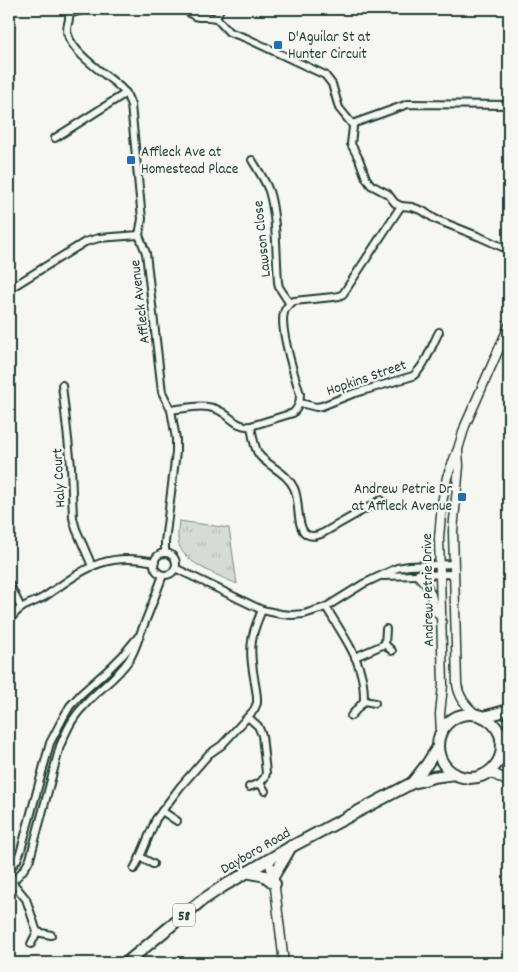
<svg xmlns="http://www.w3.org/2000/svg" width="518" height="972" font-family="Dekko,sans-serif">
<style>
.park{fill:url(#park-tufts);stroke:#7a8c85}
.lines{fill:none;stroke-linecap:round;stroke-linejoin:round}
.minor-casing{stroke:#1f3d34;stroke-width:10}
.tertiary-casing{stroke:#1f3d34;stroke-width:11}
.secondary-casing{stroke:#1f3d34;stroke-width:12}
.primary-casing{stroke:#1f3d34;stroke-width:14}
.minor{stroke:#f6f6f2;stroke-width:6}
.tertiary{stroke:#f6f6f2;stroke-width:8}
.secondary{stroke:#f6f6f2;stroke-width:9}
.primary{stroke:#f6f6f2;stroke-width:10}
.poi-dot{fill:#1f6fb2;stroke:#f6f6f2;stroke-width:2}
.labels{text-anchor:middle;stroke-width:4.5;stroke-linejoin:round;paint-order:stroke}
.shield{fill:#f6f6f2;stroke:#60746d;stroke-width:1}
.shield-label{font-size:14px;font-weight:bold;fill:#1f3d34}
.poi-label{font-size:15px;fill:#1f3d34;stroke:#f6f6f2;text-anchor:start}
.street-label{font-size:15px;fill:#1f3d34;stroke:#f6f6f2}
</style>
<defs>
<pattern id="park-tufts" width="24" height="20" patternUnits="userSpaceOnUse" patternTransform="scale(1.25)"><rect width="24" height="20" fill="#d6dbd6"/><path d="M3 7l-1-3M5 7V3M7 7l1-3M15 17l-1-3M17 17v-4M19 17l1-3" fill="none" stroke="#b7bdb8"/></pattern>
</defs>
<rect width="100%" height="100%" fill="#f6f6f2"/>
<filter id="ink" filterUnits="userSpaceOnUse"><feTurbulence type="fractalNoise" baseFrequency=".02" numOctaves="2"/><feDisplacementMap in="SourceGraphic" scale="10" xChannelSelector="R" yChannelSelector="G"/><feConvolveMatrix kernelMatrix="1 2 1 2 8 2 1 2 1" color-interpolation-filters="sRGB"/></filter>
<g filter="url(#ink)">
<path class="park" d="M179 521 229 528 237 584C220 576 185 564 179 545 177 538 178 529 179 521Z"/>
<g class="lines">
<g class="minor-casing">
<g id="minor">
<path d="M67 9C73 21 64 25 68 35 74 55 105 73 121 88L126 93 131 105 142 219 139 235 146 253 162 392 171 410 176 439V452L165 542V553"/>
<path d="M184 9 194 16 199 17H208L216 18 229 32 246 38 325 75 332 84 339 108 352 124 353 127 351 144 359 159 366 178 371 185 388 194 395 203 401 206 412 207 423 211 435 219 480 237 509 250"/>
<path d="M69 14 86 9"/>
<path d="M216 18 220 9"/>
<path d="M352 124 408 104 509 105"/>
<path d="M55 138 126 93"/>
<path d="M252 160C258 170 265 180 269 191 277 217 276 255 278 282L279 287 290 304"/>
<path d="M9 289 85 242 99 238 139 235"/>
<path d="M62 385 71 466 73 518 76 529 92 566"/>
<path d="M300 403 316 407 322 406 352 394 413 376C426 365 431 347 439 332"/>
<path d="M171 410C185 408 202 404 216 409 230 414 235 428 251 426L293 413C299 407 300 402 300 394 295 377 279 328 284 313 285 307 289 304 294 301L333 297 339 296 343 294 401 206"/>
<path d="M251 426C253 436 254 449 260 456 271 468 287 473 294 488 300 500 296 525 305 533 311 538 317 536 323 533L381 500"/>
<circle cx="165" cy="564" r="11"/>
<path d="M175 568 262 610 281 614 292 615 304 614 326 607 363 584 397 568 409 566 453 564"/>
<path d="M383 576 453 574"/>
<path d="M9 583 21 608"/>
<path d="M326 607C338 627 356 652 361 674 364 683 364 692 364 701"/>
<path d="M9 620C13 616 17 610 23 607 30 603 37 601 44 597 84 570 103 551 155 562"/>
<path d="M386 629 385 644 392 651"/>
<path d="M355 657 385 644"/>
<path d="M351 716 364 701 375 703"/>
<path d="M249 718 258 726 262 735 266 773 265 777 260 783"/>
<path d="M249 787 260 783 265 791"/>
<path d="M162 811 177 821"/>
<path d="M140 857 156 819 180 787 201 763 209 754 222 745 254 710 257 703V697C255 679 249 659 252 641 253 630 258 620 262 610"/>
<path d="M134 869 140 857 153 864"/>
<path d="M9 870 17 860 21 850 50 743 63 718 70 706 81 694 109 669 123 655 138 637"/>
<path d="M12 882 26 899 37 932"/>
<path d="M9 884C18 877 25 870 30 859L60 746C66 732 72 718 83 707 97 690 117 678 129 660 135 651 137 642 141 632 149 613 156 594 163 575"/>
<path d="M31 944 37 932 51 935"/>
</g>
</g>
<g class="tertiary-casing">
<g id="tertiary">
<path d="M458 451 459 466 453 531 457 684C459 698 466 707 477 715"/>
<path d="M418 575 426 584 431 595 434 609 440 616"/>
<path d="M441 733 440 714 443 685 439 538 442 503 447 477 458 449 465 426 509 326"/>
<path d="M268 859 271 868 275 888 284 963"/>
</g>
</g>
<g class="secondary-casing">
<g id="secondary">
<path d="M501 748 509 764"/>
<path d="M487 773 496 775 509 782"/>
</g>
</g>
<g class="primary-casing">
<g id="primary">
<circle cx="470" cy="746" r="32"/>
<path d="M483 717 509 710"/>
<path d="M501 740 509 728"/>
<path d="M412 783 427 764 438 747"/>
<path d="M246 872 265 876 275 884"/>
<path d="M273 877C279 866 286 857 291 846"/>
<path d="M126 963 201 901 222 887 287 849 412 783 424 780 433 777 455 774"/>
</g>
</g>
<use href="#minor" class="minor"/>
<use href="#tertiary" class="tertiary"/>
<use href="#secondary" class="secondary"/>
<use href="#primary" class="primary"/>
</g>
</g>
<g class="poi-dot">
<rect x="273" y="40" width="10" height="10" rx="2.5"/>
<rect x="126" y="155" width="10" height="10" rx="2.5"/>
<rect x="457" y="492" width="10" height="10" rx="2.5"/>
</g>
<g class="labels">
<rect class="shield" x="173" y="903.5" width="22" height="23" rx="4"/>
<g class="shield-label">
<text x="184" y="920">58</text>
</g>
<g class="poi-label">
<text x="288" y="41">D'Aguilar St at<tspan x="288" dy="17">Hunter Circuit</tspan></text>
<text x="141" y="156">Affleck Ave at<tspan x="141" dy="17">Homestead Place</tspan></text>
<text x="452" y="493" text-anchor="end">Andrew Petrie Dr<tspan x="452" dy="17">at Affleck Avenue</tspan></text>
</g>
<g class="street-label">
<text transform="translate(261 239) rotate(-96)" y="5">Lawson Close</text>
<text transform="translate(139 302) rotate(-97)" y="5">Affleck Avenue</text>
<text transform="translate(366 377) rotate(-19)" y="5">Hopkins Street</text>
<text transform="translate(58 478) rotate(-93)" y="5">Haly Court</text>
<text transform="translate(427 590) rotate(-91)" y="5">Andrew Petrie Drive</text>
<text transform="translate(255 850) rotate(-30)" y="5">Dayboro Road</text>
</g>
</g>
<rect width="518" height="972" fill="none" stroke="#f6f6f2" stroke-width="30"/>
<rect x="15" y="15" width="488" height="942" fill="none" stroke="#1f3d34" stroke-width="2" filter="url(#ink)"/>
</svg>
